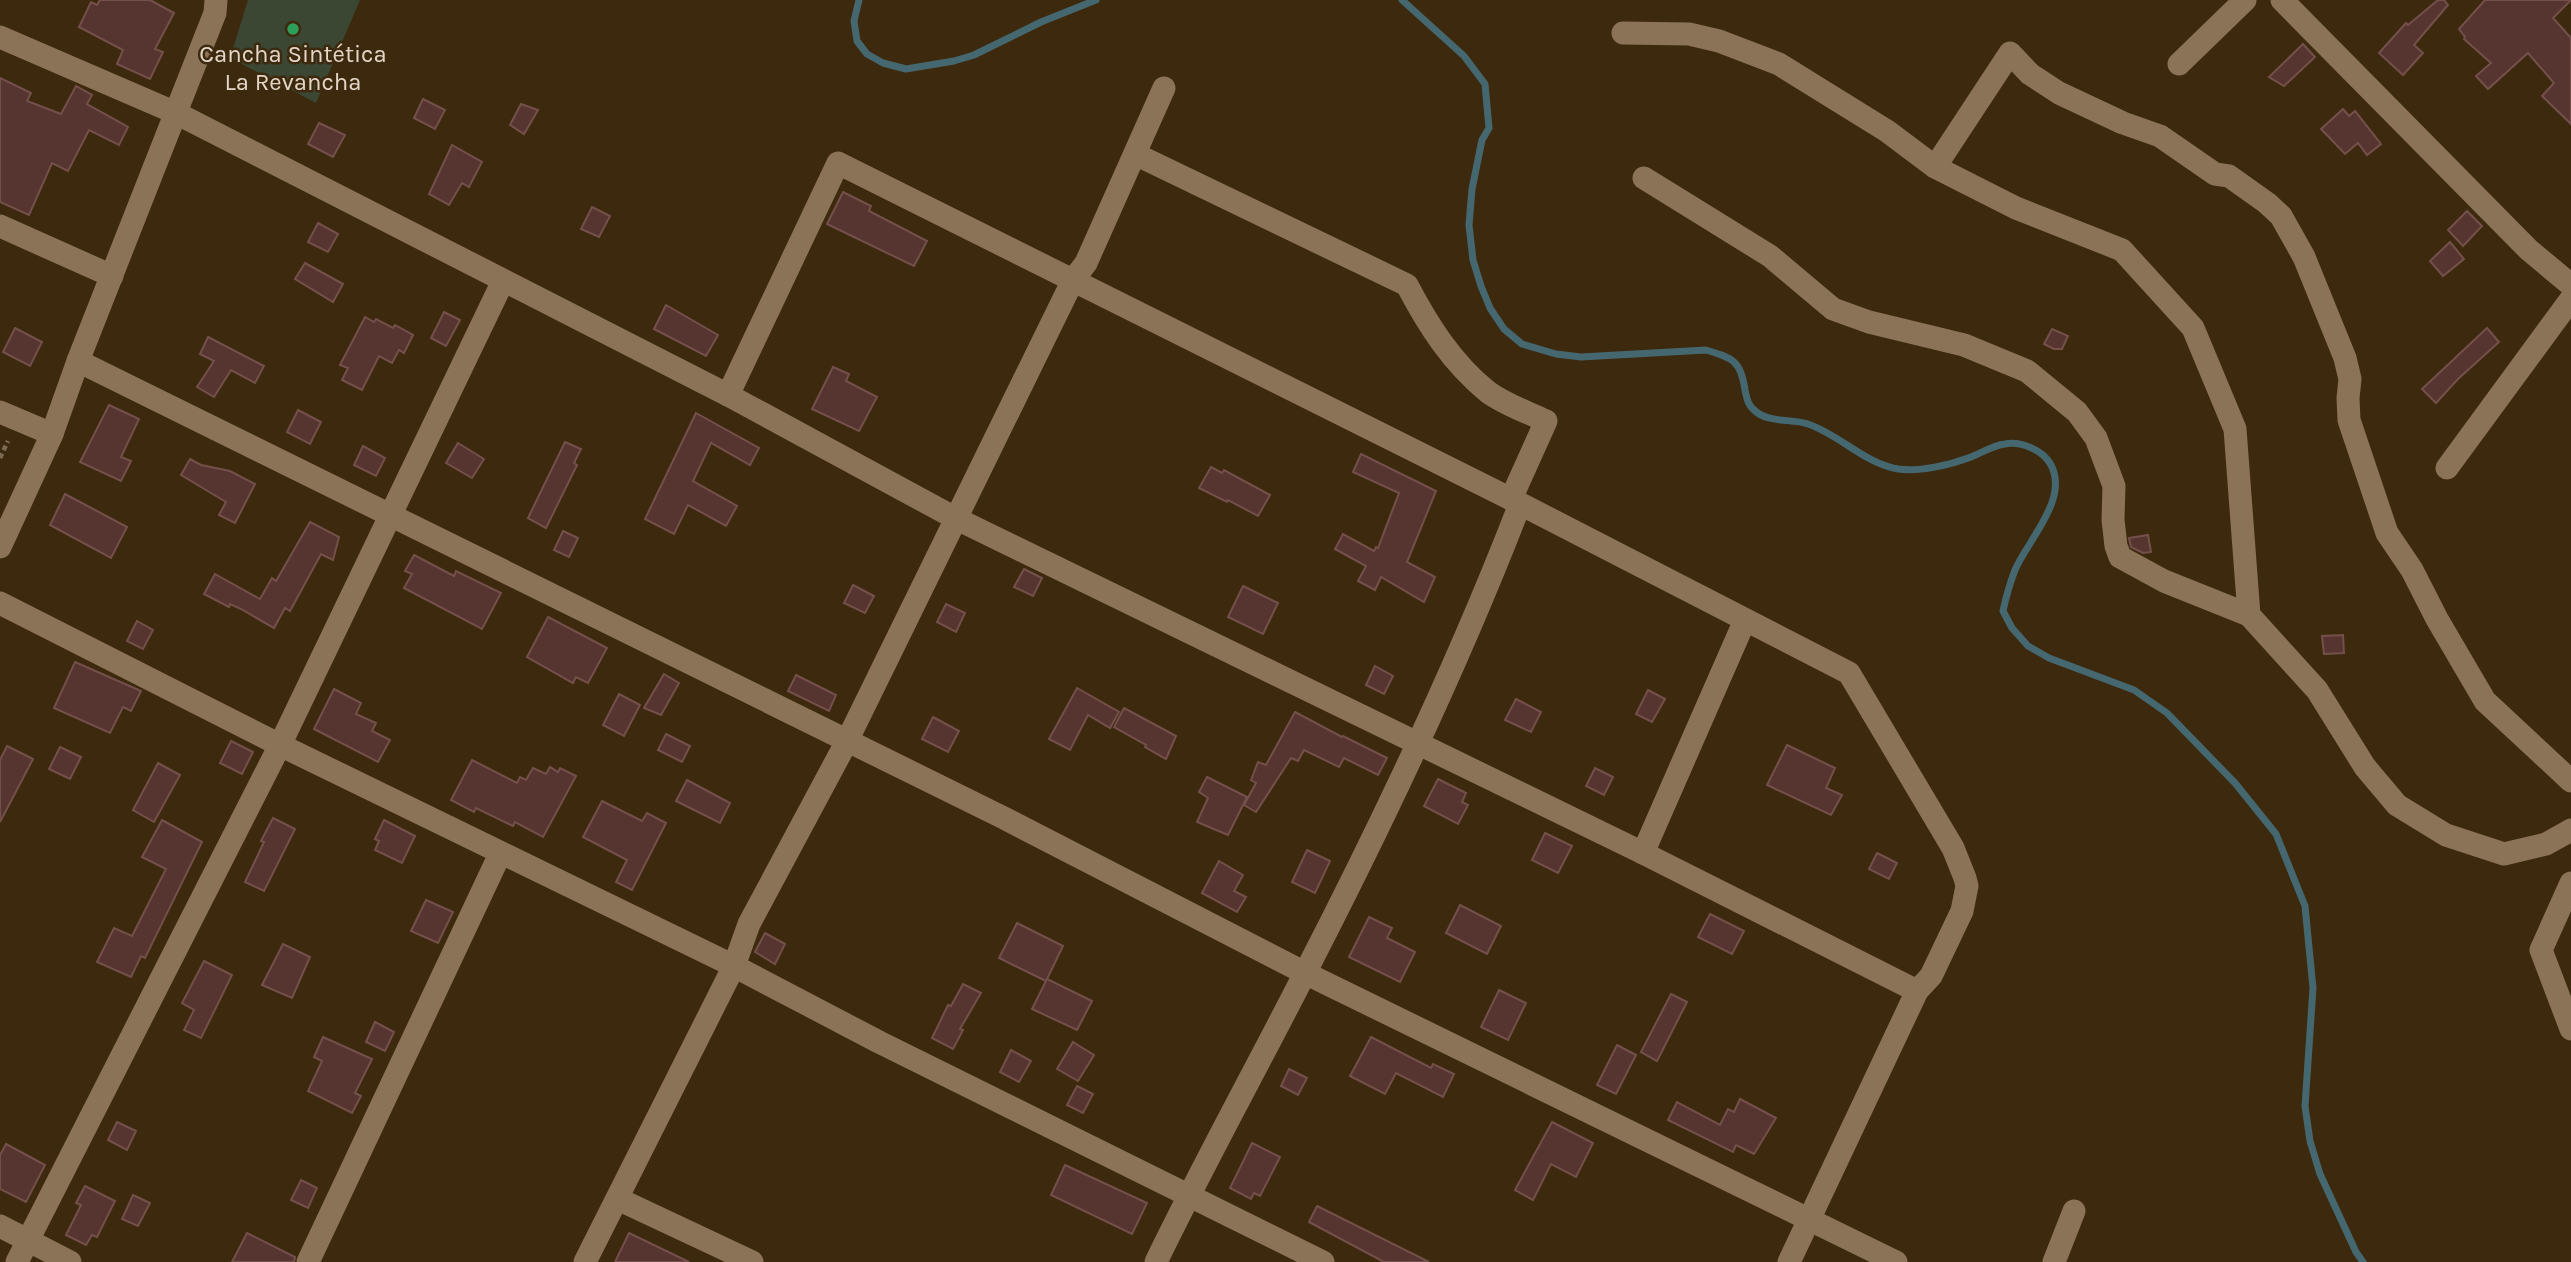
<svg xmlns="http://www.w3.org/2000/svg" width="2571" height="1262" font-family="Karla,sans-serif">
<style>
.green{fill:#3b4732}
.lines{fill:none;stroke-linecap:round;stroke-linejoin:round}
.stream{stroke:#456870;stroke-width:7}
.building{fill:#56342f;stroke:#74504b;stroke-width:2}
.path{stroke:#7b6a53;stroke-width:4.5;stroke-dasharray:5 3.5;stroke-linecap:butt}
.minor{stroke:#8a7357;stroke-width:23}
.leisure-dot{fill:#2e9e5b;stroke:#3d290e;stroke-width:2.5}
.labels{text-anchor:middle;stroke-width:5;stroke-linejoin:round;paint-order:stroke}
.poi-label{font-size:24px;fill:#e3d6c7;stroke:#3d290e}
</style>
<rect width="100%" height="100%" fill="#3d290e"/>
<path class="green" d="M248 0H360L316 103 230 58Z"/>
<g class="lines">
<g class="stream">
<path d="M859 0 854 21 857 41 867 54 883 63 906 69 954 61 974 55 1041 22 1096 0"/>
<path d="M1402 0 1464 56 1485 84 1489 128 1482 140 1472 189 1469 225 1473 260 1481 286 1490 308 1504 329 1522 344 1556 354 1581 357 1706 350C1733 358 1741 361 1745 390 1747 398 1747 403 1753 409 1767 424 1791 418 1808 424 1840 435 1864 463 1898 469 1920 472 1950 465 1971 457 1981 453 1994 445 2005 444 2021 441 2043 450 2051 465 2069 499 2028 540 2015 570 2010 583 2006 597 2003 611L2012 628 2028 646 2049 658 2134 690 2167 713 2235 783 2276 834 2305 906 2313 988 2305 1106 2310 1141 2320 1174 2356 1252 2363 1262"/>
</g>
</g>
<g class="building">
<path d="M100 0H150L174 13 155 49 163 52 150 79 117 64 123 50 79 27 91 2 97 5Z"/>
<path d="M2438 0H2444L2448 5 2414 45 2423 53 2403 75 2379 53 2406 23 2408 25Z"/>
<path d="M2485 0H2571L2553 18 2571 38V124L2542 96 2554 83 2528 53 2488 89 2476 76 2491 63 2464 39 2465 37 2459 29Z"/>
<path d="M2303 44 2315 57 2284 86 2269 77Z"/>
<path d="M0 78 31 93 27 101 61 114 76 86 92 95 87 104 128 127 119 145 89 130 68 171 52 163 29 215 0 202Z"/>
<path d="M423 99 445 110 435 129 414 118Z"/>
<path d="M521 104 538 110 524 134 510 125Z"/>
<path d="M2343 109 2349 116 2355 111 2381 144 2367 155 2358 143 2345 154 2321 129Z"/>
<path d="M319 123 345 135 333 157 308 144Z"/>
<path d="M452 145 482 162 469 187 462 183 449 205 429 194Z"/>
<path d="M843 192 871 206 869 211 927 241 914 266 827 224Z"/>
<path d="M592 207 610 216 599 237 581 229Z"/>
<path d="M2467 211 2482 226 2463 246 2448 230Z"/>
<path d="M318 223 338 234 328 252 308 242Z"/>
<path d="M2450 242 2464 259 2443 276 2430 261Z"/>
<path d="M305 263 343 284 333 302 295 279Z"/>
<path d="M666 305 718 335 706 356 654 329Z"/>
<path d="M444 312 460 320 446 346 431 338Z"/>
<path d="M365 317 374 322 376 319 393 328 395 325 413 335 404 353 399 350 392 363 379 356 362 390 342 380 348 368 340 365Z"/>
<path d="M15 328 42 342 30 366 3 352Z"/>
<path d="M2487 328 2499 342 2458 379 2436 403 2422 389Z"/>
<path d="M2052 329 2068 336 2062 349H2054L2044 344Z"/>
<path d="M208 337 264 366 255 383 231 370 214 397 197 387 214 361 200 354Z"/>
<path d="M833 367 849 374 846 381 877 397 859 431 812 409Z"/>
<path d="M109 405 139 419 121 457 131 461 121 481 80 462Z"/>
<path d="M298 410 321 422 310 444 287 432Z"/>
<path d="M696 413 759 448 750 465 711 443 693 481 737 506 726 526 688 505 674 534 645 519Z"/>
<path d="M565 442 581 449 574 463 577 465 546 528 528 518Z"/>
<path d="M458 443 484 459 472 478 446 463Z"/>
<path d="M363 446 385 458 376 476 354 465Z"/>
<path d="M1361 454 1436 491 1407 562 1435 577 1424 602 1381 577 1375 590 1358 581 1366 566 1335 549 1343 534 1374 551 1376 547 1378 548 1399 493 1353 472Z"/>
<path d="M190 459 201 465 230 471 255 484 235 523 219 515 226 502 181 475Z"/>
<path d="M1211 467 1222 473 1224 470 1270 495 1258 516 1228 500 1227 502 1199 488Z"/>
<path d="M65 494 127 527 111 558 50 525Z"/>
<path d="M310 522 339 537 333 560 321 554 290 611 285 608 274 628 241 609 230 604 229 607 204 594 215 574 260 599 272 578 276 581Z"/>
<path d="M563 531 578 538 569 557 554 550Z"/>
<path d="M2148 535 2151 552 2143 553 2131 547 2129 538Z"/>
<path d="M414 555 454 576 456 571 501 593 482 629 404 588 412 574 405 571Z"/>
<path d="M1024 569 1042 578 1033 596 1014 587Z"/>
<path d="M853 585 874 596 865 613 844 603Z"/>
<path d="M1243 586 1278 603 1263 634 1228 617Z"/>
<path d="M946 604 965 613 956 632 937 622Z"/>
<path d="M548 617 607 648 588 683 576 677 573 683 527 657Z"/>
<path d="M137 621 153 630 143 649 127 641Z"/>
<path d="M2343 635 2344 653 2324 654 2322 636Z"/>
<path d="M75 662 141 691 131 711 123 707 110 733 54 708Z"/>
<path d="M1375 666 1393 676 1384 694 1366 685Z"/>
<path d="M664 674 679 683 661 715 644 708Z"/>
<path d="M796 675 836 695 829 711 788 691Z"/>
<path d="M1077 688 1119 712 1110 728 1088 715 1070 750 1049 739Z"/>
<path d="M334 689 361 703 356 714 376 723 372 731 390 740 378 762 314 729Z"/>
<path d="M1648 690 1665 699 1652 722 1636 714Z"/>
<path d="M619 694 640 705 624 736 603 725Z"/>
<path d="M1516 699 1541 712 1531 732 1505 720Z"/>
<path d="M1124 708 1176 736 1166 759 1145 747 1146 745 1114 727Z"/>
<path d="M1295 712 1342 737 1343 736 1387 758 1378 775 1344 758 1339 767 1304 750 1298 761 1291 758 1256 812 1244 805 1256 783 1251 780 1258 762 1266 765Z"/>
<path d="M933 717 959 731 948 752 922 739Z"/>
<path d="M666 734 690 746 682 762 658 750Z"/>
<path d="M231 741 253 752 242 774 220 763Z"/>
<path d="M1787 745 1835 768 1826 788 1842 795 1831 815 1767 785Z"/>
<path d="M7 746 33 759 0 822V760Z"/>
<path d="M60 747 81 757 70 779 49 769Z"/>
<path d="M472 760 517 783 520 777 526 780 533 768 546 774 550 767 558 772 560 768 576 776 543 837 515 822 513 826 476 808 474 812 451 800Z"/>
<path d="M158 763 180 775 154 822 133 810Z"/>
<path d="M1595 768 1613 777 1604 795 1586 786Z"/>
<path d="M1207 777 1247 797 1228 835 1197 822 1208 798 1199 792Z"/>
<path d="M1438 779 1466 793 1462 802 1468 805 1458 824 1424 806Z"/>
<path d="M687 780 730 803 720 823 676 801Z"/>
<path d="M602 801 642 821 647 813 666 823 632 890 616 882 627 860 583 837Z"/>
<path d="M273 818 295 829 264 891 245 882 264 842 261 841Z"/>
<path d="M162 820 202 842 145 958 141 956 131 977 97 962 114 928 132 936 166 869 142 857Z"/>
<path d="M384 820 415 836 402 863 375 850 379 841 375 839Z"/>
<path d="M1545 833 1572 846 1558 873 1532 860Z"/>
<path d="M1307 850 1330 861 1315 893 1292 882Z"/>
<path d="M1877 853 1897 863 1889 879 1869 869Z"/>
<path d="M1219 861 1243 875 1234 891 1246 897 1237 912 1202 893Z"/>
<path d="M426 900 453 912 438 943 411 931Z"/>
<path d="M1460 905 1501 926 1487 954 1446 933Z"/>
<path d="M1710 914 1744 931 1732 954 1698 937Z"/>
<path d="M1369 917 1392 928 1387 938 1415 952 1400 982 1349 957Z"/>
<path d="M1017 923 1063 946 1047 979 1092 1001 1077 1030 1032 1009 1046 981 999 958Z"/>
<path d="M765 933 785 944 775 964 755 952Z"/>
<path d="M283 944 310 957 292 998 262 985Z"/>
<path d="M204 961 232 975 201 1038 184 1030 194 1010 182 1003Z"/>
<path d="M963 984 981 993 960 1029 963 1030 953 1049 932 1038 948 1005 951 1006Z"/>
<path d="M1499 990 1526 1003 1508 1040 1481 1027Z"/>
<path d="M1671 994 1687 1002 1657 1061 1641 1052Z"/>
<path d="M375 1022 394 1032 385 1051 366 1042Z"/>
<path d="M323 1037 372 1059 355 1093 361 1096 352 1113 308 1091 322 1061 314 1057Z"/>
<path d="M1371 1037 1431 1068 1433 1064 1454 1074 1443 1097 1396 1073 1385 1094 1350 1076Z"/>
<path d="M1073 1042 1094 1055 1078 1081 1057 1069Z"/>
<path d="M1617 1045 1636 1055 1616 1094 1597 1085Z"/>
<path d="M1011 1050 1031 1061 1019 1082 1000 1072Z"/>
<path d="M1289 1069 1307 1078 1298 1095 1281 1086Z"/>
<path d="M1077 1086 1093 1094 1083 1113 1067 1105Z"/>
<path d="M1740 1099 1776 1118 1754 1154 1736 1145 1733 1152 1668 1120 1677 1102 1720 1125 1728 1109 1734 1112Z"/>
<path d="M117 1122 136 1131 127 1150 108 1140Z"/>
<path d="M1552 1122 1593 1143 1576 1177 1551 1164 1533 1200 1515 1190Z"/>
<path d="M1252 1143 1280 1157 1260 1196 1254 1193 1251 1199 1230 1188Z"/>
<path d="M6 1144 45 1165 26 1202 0 1189V1155Z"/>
<path d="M1065 1165 1147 1203 1132 1234 1051 1195Z"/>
<path d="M301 1180 317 1188 308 1208 291 1200Z"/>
<path d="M85 1186 115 1201 97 1237 92 1235 86 1245 66 1235 81 1205 76 1203Z"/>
<path d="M133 1195 150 1203 138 1226 122 1219Z"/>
<path d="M1317 1206 1429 1262H1384L1309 1222Z"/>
<path d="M247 1233 295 1257 294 1262H232Z"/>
<path d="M629 1233 689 1262H615Z"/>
</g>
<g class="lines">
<path class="path" d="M0 458 8 441"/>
<g class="minor">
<path d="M2282 0 2529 250 2571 285"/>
<path d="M1623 33 1689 34 1719 41 1779 64 1887 131 1935 167 2016 208 2122 250 2193 328 2235 429 2249 615 2317 690 2365 767 2397 805 2446 835 2504 854 2546 844 2571 830"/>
<path d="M0 37 176 113 728 395 957 519 1643 853 1917 991"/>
<path d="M2179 64 2245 0"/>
<path d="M1135 154 1407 285C1428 325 1452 363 1488 392 1504 404 1527 412 1546 421L1511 499"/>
<path d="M1935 167 2010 53 2030 74 2059 93 2123 123 2160 136 2215 174 2229 176 2267 203 2281 216 2304 257 2345 358 2350 379 2348 398 2349 420 2387 533 2412 570 2437 619 2485 701 2571 781"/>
<path d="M1644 178 1770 256 1833 309 1869 322 1964 345 2027 371 2077 412 2096 438 2114 486 2113 520 2116 546 2120 557 2164 581 2249 615"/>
<path d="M0 226 112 276"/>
<path d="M78 361 1002 817 1305 973 1896 1262"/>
<path d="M728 395 838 163 1511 499 1849 673 1953 848 1965 878 1967 886 1962 911 1931 976 1917 991 1789 1262"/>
<path d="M0 412 52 434"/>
<path d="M2447 468 2571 299"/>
<path d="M0 547 52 434 78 361 215 13 216 0"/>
<path d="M0 603 280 745 734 966 879 1042 1323 1262"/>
<path d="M1643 853 1745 620"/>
<path d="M2571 883 2541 950 2571 1029"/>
<path d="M618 1199 752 1262"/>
<path d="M0 1226 70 1262"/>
<path d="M17 1262 280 745 503 281"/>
<path d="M308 1262 500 854"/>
<path d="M585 1262 734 966 749 924 847 741 1073 280 1086 263 1164 88"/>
<path d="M1156 1262C1203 1165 1255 1071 1304 975 1383 822 1458 665 1520 504"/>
<path d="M2054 1262 2074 1211"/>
</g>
</g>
<circle class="leisure-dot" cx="293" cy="29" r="7"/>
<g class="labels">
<g class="poi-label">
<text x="293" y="62">Cancha Sintética<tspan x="293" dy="28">La Revancha</tspan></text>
</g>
</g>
</svg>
